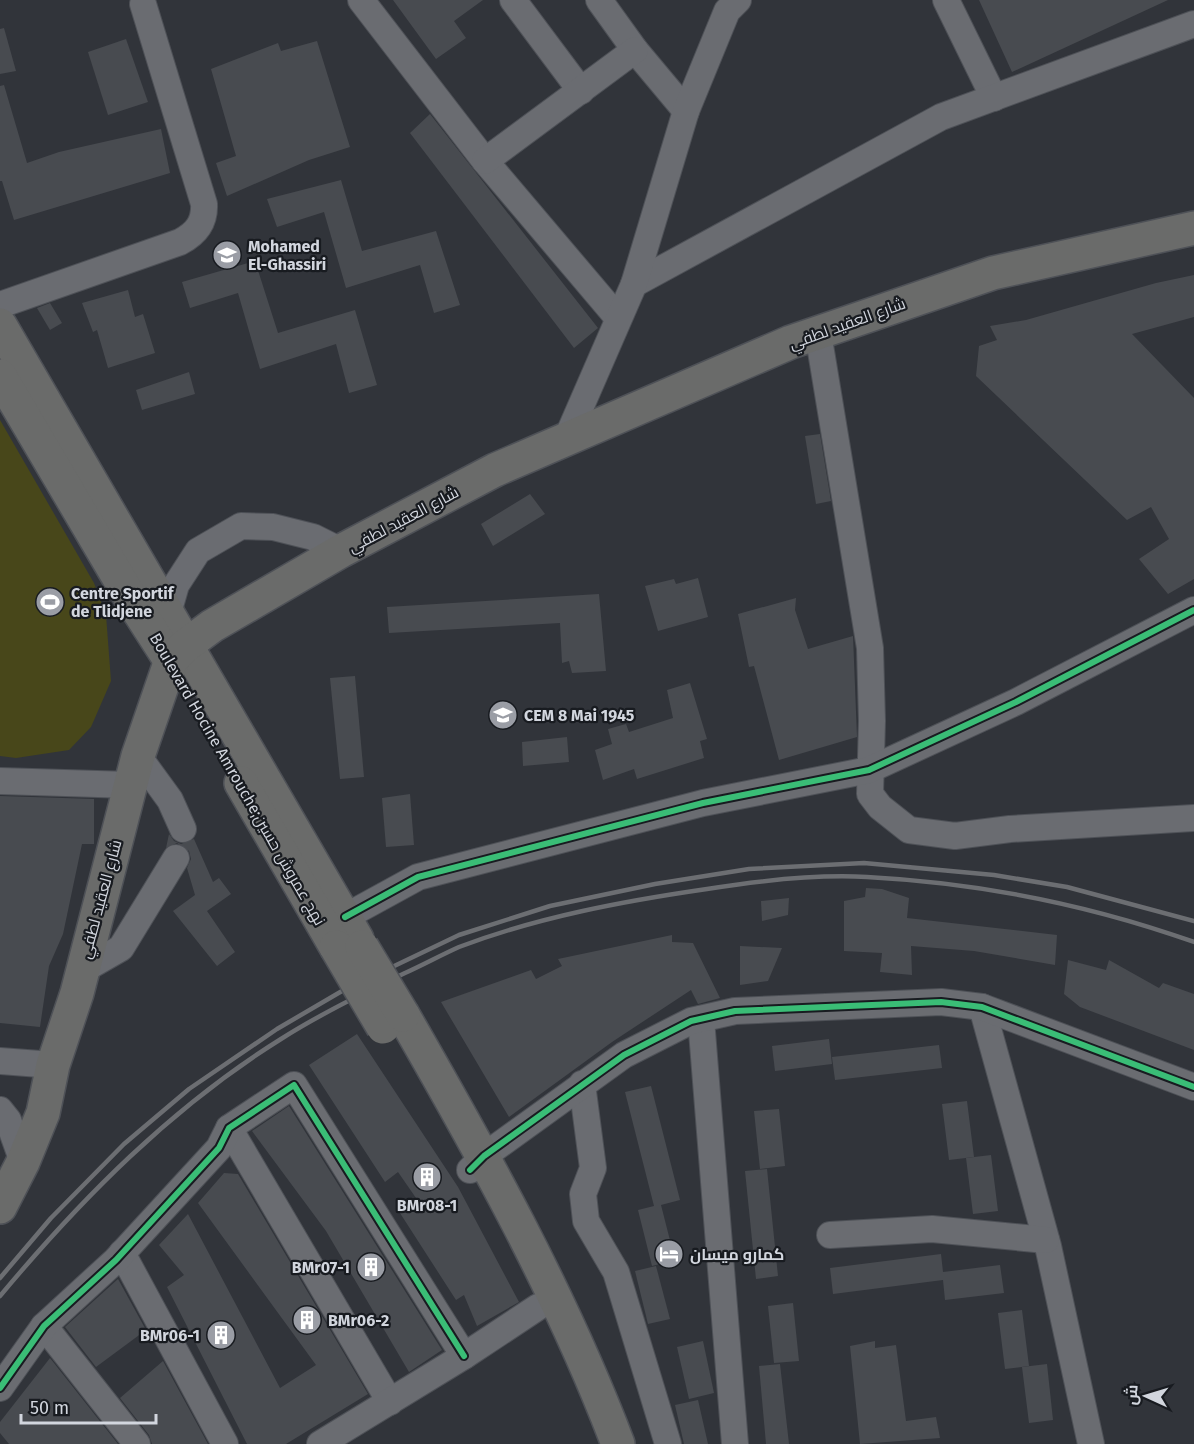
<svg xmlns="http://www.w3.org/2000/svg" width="1194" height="1444" font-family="'Fira Sans',Cairo,sans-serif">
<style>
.garden{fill:#48471a}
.building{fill:#484b50}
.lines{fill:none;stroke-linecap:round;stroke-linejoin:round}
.minor-casing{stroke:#4e5157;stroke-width:28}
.major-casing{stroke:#4e5157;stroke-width:36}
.minor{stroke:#6a6c71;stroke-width:26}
.major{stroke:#6a6b6a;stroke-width:33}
.rail{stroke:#6c6e72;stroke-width:4.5}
.major-bridge-casing{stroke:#4e5157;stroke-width:36;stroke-linecap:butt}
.major-bridge{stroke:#6a6b6a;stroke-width:33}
.cycleway-casing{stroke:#181b20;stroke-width:10}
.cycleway{stroke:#3abd76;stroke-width:6}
.labels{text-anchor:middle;stroke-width:4.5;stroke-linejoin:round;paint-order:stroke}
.poi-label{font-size:16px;font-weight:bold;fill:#d2d6de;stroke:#181b20;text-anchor:start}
.street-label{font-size:16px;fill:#d2d6de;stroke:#181b20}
</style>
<rect width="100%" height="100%" fill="#31343a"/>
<path class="garden" d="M0 420 94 583 106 615 111 681 91 727 69 750 16 758 0 756Z"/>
<g class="building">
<path d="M393 0H483L454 21 466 38 436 59Z"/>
<path d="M979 0H1168L1012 72Z"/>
<path d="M4 28 16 71 0 74V29Z"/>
<path d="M126 39 148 102 108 115 88 52Z"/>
<path d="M317 41 350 147 309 160 227 196 216 163 236 156 211 69 278 43 281 51Z"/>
<path d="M4 85 27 163 59 152 161 129 170 173 14 220 2 181H0V86Z"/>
<path d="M430 114 598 328 574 348 410 133Z"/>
<path d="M341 180 362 251 436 231 460 305 434 313 420 265 346 288 324 212 277 227 267 199Z"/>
<path d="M255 261 278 333 355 310 377 385 349 393 336 344 260 369 238 293 190 308 182 282Z"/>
<path d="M1194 275V317L1132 334 1194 398V579L1168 594 1139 559 1169 539 1151 507 1127 520 976 376 979 346 997 340 990 326 1026 320 1156 283Z"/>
<path d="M128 290 135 317 143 314 155 353 108 368 97 330 93 332 82 303Z"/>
<path d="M50 303 62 323 50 330 37 308Z"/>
<path d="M189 372 195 394 142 410 136 390Z"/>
<path d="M820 434 831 501 816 504 805 436Z"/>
<path d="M530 494 545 514 493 546 481 524Z"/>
<path d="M698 578 708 617 658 631 645 586 674 579 676 584Z"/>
<path d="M599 594 606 671 572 673 569 661 562 663 560 623 389 633 387 607Z"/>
<path d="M796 598 795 610 808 649 853 636 857 737 779 760 754 666 749 667 738 614Z"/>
<path d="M355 676 364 777 340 779 330 678Z"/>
<path d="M690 683 707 739 700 741 704 758 637 779 634 769 603 780 595 750 612 744 608 729 626 724 629 732 673 718 667 690Z"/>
<path d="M567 737 569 762 523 766 522 742Z"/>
<path d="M410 794 414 845 386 847 382 798Z"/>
<path d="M0 796 94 799V844H82L63 934 49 966 40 1027 0 1023Z"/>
<path d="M169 834 174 841 181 844 194 839 213 882 219 878 231 894 207 911 235 952 217 966 173 911 195 895 187 868 191 859 189 851 177 843 166 848Z"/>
<path d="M866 888 882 889 909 898 907 918 1057 935 1055 965 974 951 911 946 912 975 880 972 882 953 844 951V901L865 897Z"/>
<path d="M789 898 788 915 762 921 761 901Z"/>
<path d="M672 935V942L693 943 720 998 698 1004 691 990 612 1042 509 1117 441 1002 531 970 536 979 562 966 558 959Z"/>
<path d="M740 946 782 948 768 981 740 985Z"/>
<path d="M1068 960 1106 970 1109 960 1159 988 1163 983 1194 994V1050L1080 1007 1064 994Z"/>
<path d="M357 1034 458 1187 519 1302 477 1326 464 1295 456 1300 398 1210 416 1198 398 1172 385 1182 309 1065Z"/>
<path d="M829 1039 832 1064 775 1071 772 1046Z"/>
<path d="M939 1045 942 1068 835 1080 832 1057Z"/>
<path d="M651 1086 680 1200 661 1205 675 1260 652 1266 638 1210 654 1206 625 1092Z"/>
<path d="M967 1101 974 1157 949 1160 942 1104Z"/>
<path d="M289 1106 442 1350 409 1372 326 1231 252 1131Z"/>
<path d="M779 1109 785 1166 760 1169 754 1111Z"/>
<path d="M991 1155 998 1211 973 1214 966 1158Z"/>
<path d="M767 1169 778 1276 756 1279 745 1171Z"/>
<path d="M224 1173 238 1174 368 1394 286 1444H247L167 1287 184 1275 159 1245 188 1214 280 1388 316 1365 198 1203Z"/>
<path d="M941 1254 943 1272 1000 1265 1004 1293 945 1300 943 1280 833 1294 830 1268Z"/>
<path d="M656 1266 670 1319 648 1324 635 1271Z"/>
<path d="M118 1279 146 1330 96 1367 65 1327Z"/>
<path d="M793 1303 799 1361 774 1363 768 1306Z"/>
<path d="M1022 1310 1029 1366 1005 1369 998 1313Z"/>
<path d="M703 1341 714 1393 689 1399 677 1347Z"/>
<path d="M875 1341V1348L896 1345 906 1421 936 1417 940 1438 860 1444 850 1346Z"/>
<path d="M50 1358 118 1444H9L0 1433V1422Z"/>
<path d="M163 1361 208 1444H152L149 1435 120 1398Z"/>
<path d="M780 1364 789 1444H766L759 1366Z"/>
<path d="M1047 1364 1053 1420 1029 1423 1022 1367Z"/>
<path d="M698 1400 708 1444H684L675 1405Z"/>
</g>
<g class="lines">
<g class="minor-casing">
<g id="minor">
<path d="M361 0 485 161 618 318"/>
<path d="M513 0 581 91"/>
<path d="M599 0 635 50 686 111"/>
<path d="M946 0 994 98"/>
<path d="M485 161 635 50"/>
<path d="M634 284 941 117 1194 24"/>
<path d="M0 305 180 242C197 233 205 222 204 204L143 4"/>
<path d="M818 333 870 648 872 721 870 794 880 807 909 830 955 836 1010 829 1194 818"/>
<path d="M567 438 634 284 686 111 727 11 738 0"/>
<path d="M169 626 168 613 176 585 198 551 241 526 273 527 313 537 341 551"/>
<path d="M138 756 170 800 183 829"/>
<path d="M0 781 130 785"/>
<path d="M345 917 418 877 703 803 869 770 1016 702 1194 610"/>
<path d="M81 971 121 948 176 858"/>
<path d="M982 1007 1048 1246 1091 1444"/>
<path d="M701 1019 735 1444"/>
<path d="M0 1061 53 1065"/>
<path d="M582 1084 593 1168 583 1194 586 1221 616 1272 668 1444"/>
<path d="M0 1110 8 1120 23 1162"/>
<path d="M229 1128 390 1402"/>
<path d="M470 1170 484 1156 624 1055 691 1021 735 1011 941 1002 982 1007 1194 1087"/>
<path d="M830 1235 932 1229 1046 1240"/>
<path d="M122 1253 225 1444"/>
<path d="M44 1326 137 1444"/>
<path d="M0 1388 44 1326 116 1260 219 1148 229 1128 294 1085 464 1356"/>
<path d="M320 1444 464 1356 538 1307"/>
</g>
</g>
<g class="major-casing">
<g id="major">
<path d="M0 325 357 939"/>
<path d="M0 376 136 607 172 663"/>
<path d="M241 783 336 947"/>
<path d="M403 1015C483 1154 561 1294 618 1444"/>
<path d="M0 1207 23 1162 43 1113 53 1065 77 993 138 756 171 660 185 646 212 626 341 551 495 470 791 342 993 273 1194 228"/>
</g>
</g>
<use href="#minor" class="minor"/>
<use href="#major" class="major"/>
<g class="rail">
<path d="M0 1278 51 1218 124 1144 189 1089 277 1029 342 991 459 935 550 906 655 884 749 869 864 863 994 875 1067 887 1194 921"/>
<path d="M0 1296C82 1198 172 1107 281 1039 320 1014 363 993 405 973 423 965 441 955 459 947 538 917 624 901 707 889 757 881 816 874 867 877 980 883 1087 904 1194 942"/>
</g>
<g class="major-bridge-casing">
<g id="major-bridge">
<path d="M336 947 383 1027"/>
<path d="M362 947 403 1015"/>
</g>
</g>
<use href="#major-bridge" class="major-bridge"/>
<g class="cycleway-casing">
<g id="cycleway">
<path d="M345 917 418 877 703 803 869 770 1016 702 1194 610"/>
<path d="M470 1170 484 1156 624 1055 691 1021 735 1011 941 1002 982 1007 1194 1087"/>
<path d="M0 1388 44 1326 116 1260 219 1148 229 1128 294 1085 464 1356"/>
</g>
</g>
<use href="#cycleway" class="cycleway"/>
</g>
<defs>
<g id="school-disc" transform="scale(1.5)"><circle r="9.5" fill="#9a9da5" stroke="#181b20"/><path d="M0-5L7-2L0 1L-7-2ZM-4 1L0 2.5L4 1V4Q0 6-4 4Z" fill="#fff"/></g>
<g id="stadium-disc" transform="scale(1.5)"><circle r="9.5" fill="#9a9da5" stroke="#181b20"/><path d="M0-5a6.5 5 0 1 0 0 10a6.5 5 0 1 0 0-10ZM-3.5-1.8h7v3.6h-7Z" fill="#fff"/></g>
<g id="building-disc" transform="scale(1.5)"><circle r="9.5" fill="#9a9da5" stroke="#181b20"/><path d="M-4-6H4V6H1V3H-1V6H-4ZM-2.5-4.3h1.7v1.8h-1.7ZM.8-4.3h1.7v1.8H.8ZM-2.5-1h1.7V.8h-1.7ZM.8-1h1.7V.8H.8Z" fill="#fff"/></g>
<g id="hotel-disc" transform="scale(1.5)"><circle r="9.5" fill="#9a9da5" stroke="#181b20"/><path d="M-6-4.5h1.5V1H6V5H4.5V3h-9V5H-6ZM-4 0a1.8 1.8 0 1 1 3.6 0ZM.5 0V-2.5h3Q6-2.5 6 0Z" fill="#fff"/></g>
</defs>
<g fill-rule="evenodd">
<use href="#school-disc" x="227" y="255"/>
<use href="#stadium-disc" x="50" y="602"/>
<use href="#school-disc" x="503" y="715"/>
<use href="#building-disc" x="427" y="1177"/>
<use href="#hotel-disc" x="669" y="1254"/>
<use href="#building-disc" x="371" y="1267"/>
<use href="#building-disc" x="307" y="1320"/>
<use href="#building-disc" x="221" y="1335"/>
</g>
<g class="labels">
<g class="poi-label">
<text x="248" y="252">Mohamed<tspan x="248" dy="18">El-Ghassiri</tspan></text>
<text x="71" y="599">Centre Sportif<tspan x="71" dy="18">de Tlidjene</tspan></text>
<text x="524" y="721">CEM 8 Mai 1945</text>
<text x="427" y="1211" text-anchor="middle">BMr08-1</text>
<text x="690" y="1260">كمارو ميسان</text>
<text x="350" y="1273" text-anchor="end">BMr07-1</text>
<text x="328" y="1326">BMr06-2</text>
<text x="200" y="1341" text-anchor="end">BMr06-1</text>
</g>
<g class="street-label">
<text transform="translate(847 323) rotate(-20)" y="6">شارع العقيد لطفي</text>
<text transform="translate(403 519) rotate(-28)" y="6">شارع العقيد لطفي</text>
<text transform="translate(238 779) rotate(60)" y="6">Boulevard Hocine Amrouche;نهج عمروش حسين</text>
<text transform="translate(100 899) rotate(-75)" y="6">شارع العقيد لطفي</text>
</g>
</g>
<g transform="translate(1146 1396) rotate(274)" stroke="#181b20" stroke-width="4.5" paint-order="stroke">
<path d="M0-4.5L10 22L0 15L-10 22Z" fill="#d2d6de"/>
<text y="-9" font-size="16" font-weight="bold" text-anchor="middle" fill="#d2d6de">ش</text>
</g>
<path d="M21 1414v9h135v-9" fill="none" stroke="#d2d6de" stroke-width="3"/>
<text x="30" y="1414" font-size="18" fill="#d2d6de" stroke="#181b20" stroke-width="4.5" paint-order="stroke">50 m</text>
</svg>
